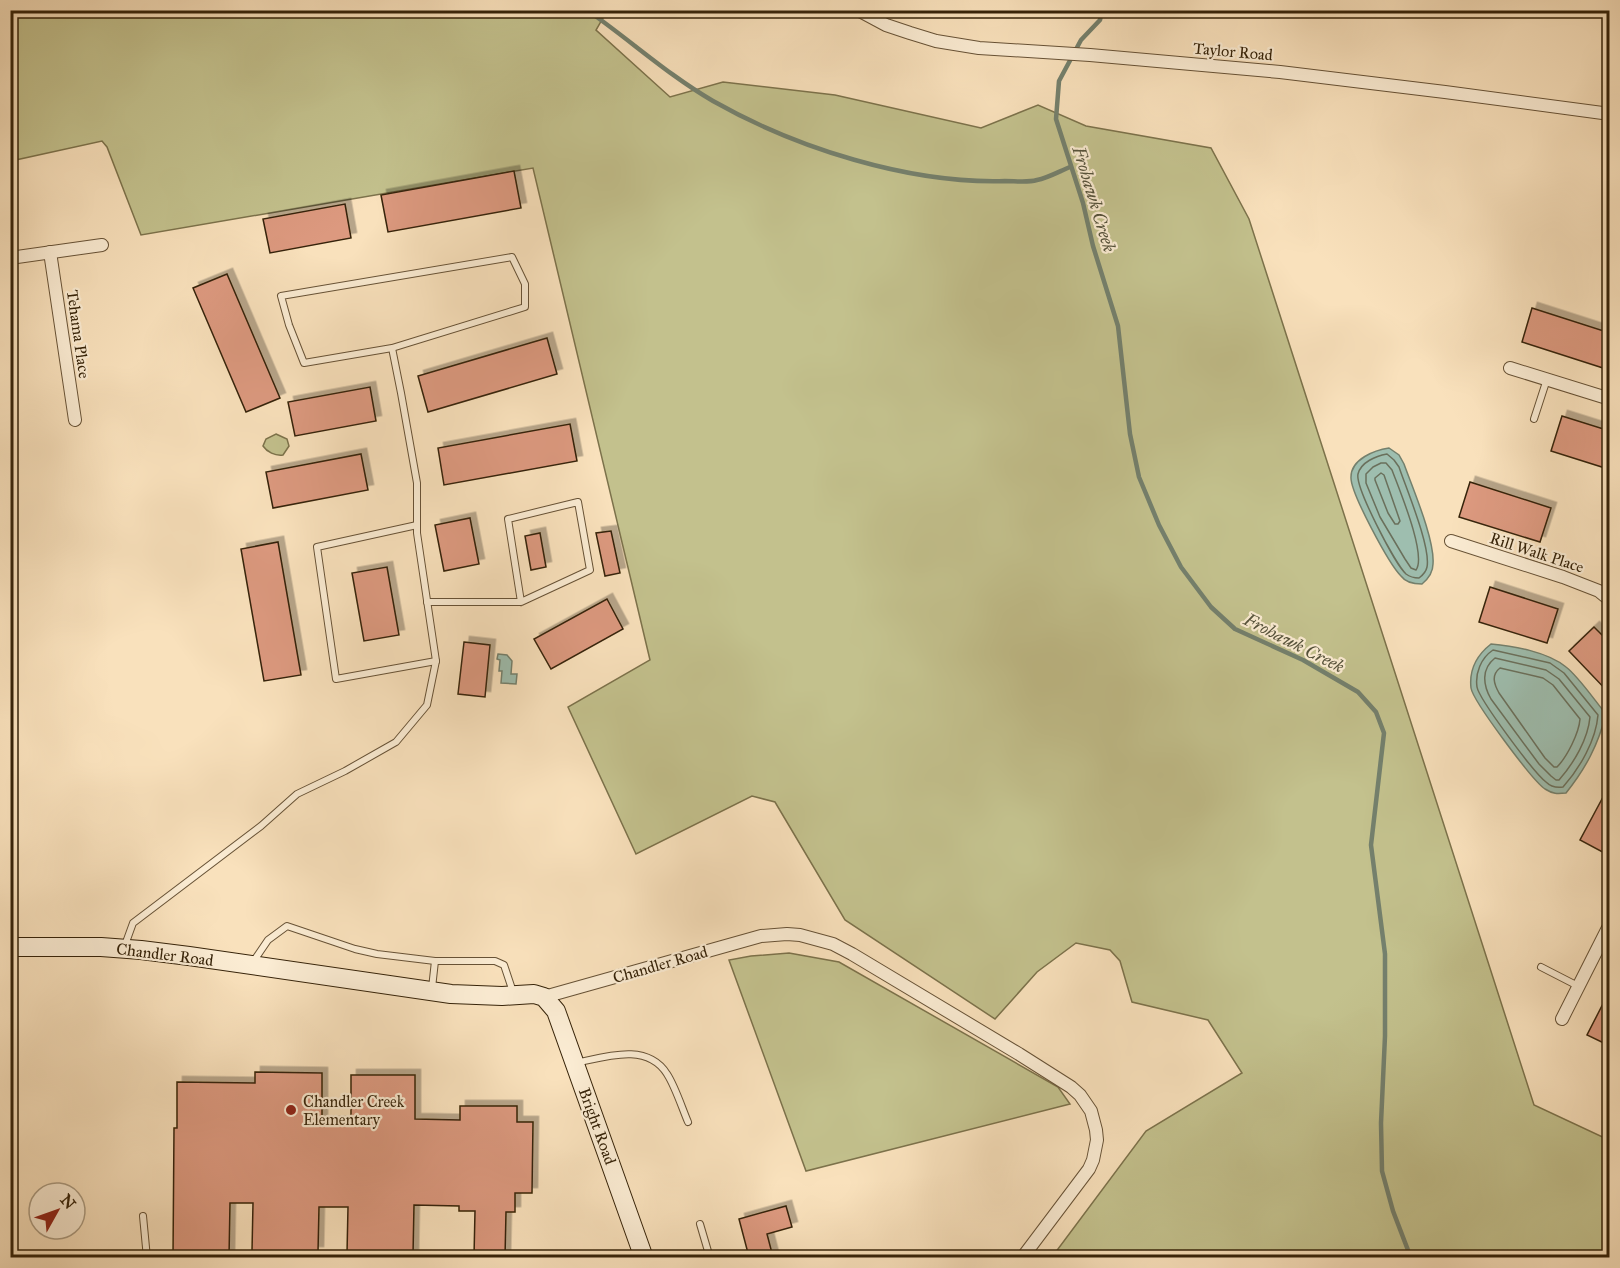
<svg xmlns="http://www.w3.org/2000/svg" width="1620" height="1268" font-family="'IM FELL Great Primer',serif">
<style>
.green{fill:#c3c18d;stroke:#7c724b;stroke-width:1.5}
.water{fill:#9ebeaf;stroke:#74806d;stroke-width:1.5}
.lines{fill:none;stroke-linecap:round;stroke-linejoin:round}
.shore{stroke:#6a705c;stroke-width:1.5}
.stream{stroke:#74806d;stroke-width:4.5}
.building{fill:#dc997f;stroke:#362309;stroke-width:1.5;filter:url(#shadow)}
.lane-casing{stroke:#675236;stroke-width:8}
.street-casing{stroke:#675236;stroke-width:14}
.secondary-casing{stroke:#362309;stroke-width:20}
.lane{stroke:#fbecd3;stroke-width:6}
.street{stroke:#fbecd3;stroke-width:12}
.secondary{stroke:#fbecd3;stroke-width:18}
.poi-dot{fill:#8f2418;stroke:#fbecd3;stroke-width:2}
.labels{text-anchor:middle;stroke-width:4.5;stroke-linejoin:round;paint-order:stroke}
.street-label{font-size:16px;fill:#362309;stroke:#fbecd3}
.poi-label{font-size:16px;fill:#362309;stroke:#fbecd3;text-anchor:start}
.water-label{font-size:18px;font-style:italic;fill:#55523b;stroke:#fbecd3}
</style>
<defs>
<filter id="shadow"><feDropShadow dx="5.5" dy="-5.5" stdDeviation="0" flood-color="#0004"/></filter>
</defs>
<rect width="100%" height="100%" fill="#f9e1bc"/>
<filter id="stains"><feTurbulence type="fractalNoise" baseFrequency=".00333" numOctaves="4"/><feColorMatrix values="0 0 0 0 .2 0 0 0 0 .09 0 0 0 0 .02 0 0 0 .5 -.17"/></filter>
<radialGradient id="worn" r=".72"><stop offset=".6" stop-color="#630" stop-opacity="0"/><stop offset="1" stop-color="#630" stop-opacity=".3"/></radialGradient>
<g class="green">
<path d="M10 11H607L596 30 670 97 723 82 835 95 981 128 1038 105 1086 126 1211 148 1249 219 1534 1105 1609 1140V1257H1052L1146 1131 1242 1073 1208 1020 1132 1002 1120 961 1110 950 1076 943 1037 972 995 1019 845 920 775 802 752 796 636 854 568 707 650 660 533 168 141 235 107 147 102 141 11 161Z"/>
<path d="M276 434 287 439 289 446 283 455C275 456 267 452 263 446L266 439Z"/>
<path d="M789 953 839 962 1058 1087 1070 1104 806 1171 729 960 751 956Z"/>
</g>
<g class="water">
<path d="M1389 448 1399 455 1404 464C1413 489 1435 540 1433 564 1433 573 1428 579 1422 584 1414 584 1406 583 1401 576 1389 564 1350 492 1351 477 1351 459 1375 450 1389 448Z"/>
<path d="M1491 644C1514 646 1548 652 1566 667 1579 677 1595 701 1606 714 1598 745 1586 768 1566 793 1557 794 1553 794 1545 789 1532 780 1473 701 1471 688 1469 670 1477 655 1491 644Z"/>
<path d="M498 654 507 655 512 661 511 674H517L516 684 501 683 502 671H499L500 660 497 659Z"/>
</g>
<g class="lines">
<g class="shore">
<path d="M1387 454 1394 460 1399 467C1406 488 1431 547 1427 567 1426 572 1423 575 1419 578 1414 578 1410 577 1406 574 1395 564 1355 487 1358 474 1361 462 1376 456 1387 454Z"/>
<path d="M1381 463H1386L1392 470C1399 489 1427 555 1416 570L1411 568 1405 559 1380 517 1366 483V474L1373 467Z"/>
<path d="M1381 473 1384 475 1400 521 1398 524H1395L1388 513 1375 480V478Z"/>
<path d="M1493 650 1550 663 1564 673 1598 715C1596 740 1580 768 1563 787 1556 788 1551 787 1546 782 1534 773 1479 699 1477 687 1475 673 1481 658 1493 650Z"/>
<path d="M1495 658 1546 670 1559 679 1590 717C1588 739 1574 763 1559 780H1556L1551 776 1539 764 1491 699C1483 685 1481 669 1495 658Z"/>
<path d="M1500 668 1543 678 1553 685 1580 719C1579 733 1567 757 1557 767H1554L1545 758 1499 693C1494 684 1491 675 1500 668Z"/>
</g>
<g class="stream">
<path d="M587 10C630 40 668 75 713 101 796 148 909 184 1005 181 1015 181 1027 183 1037 180 1048 178 1060 171 1070 167"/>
<path d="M1102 10 1100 20 1081 40 1059 81 1056 119 1083 203 1093 246 1118 326 1130 434 1139 477 1159 525 1181 567 1211 607 1235 629 1303 660 1358 692 1376 712 1384 733 1371 845 1385 954V1036L1381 1123 1382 1171 1393 1211 1411 1258"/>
</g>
</g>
<g class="building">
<path d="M514 171 521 208 388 232 381 195Z"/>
<path d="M345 204 351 238 270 253 263 219Z"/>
<path d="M227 274 280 398 246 412 193 288Z"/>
<path d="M1532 308 1610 333V346L1603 368 1522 342Z"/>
<path d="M547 338 557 374 428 412 418 376Z"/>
<path d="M370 387 376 421 295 436 288 402Z"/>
<path d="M1562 416 1610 431V454L1605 468 1551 451Z"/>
<path d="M570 424 577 461 444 485 438 448Z"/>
<path d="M361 454 368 490 273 508 266 472Z"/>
<path d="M1470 482 1551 508 1540 542 1459 517Z"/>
<path d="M470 518 479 564 444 571 435 525Z"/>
<path d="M611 531 620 573 605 576 596 533Z"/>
<path d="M540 533 546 567 531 570 525 536Z"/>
<path d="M278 542 301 675 264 681 241 549Z"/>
<path d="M387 567 399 635 364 641 352 573Z"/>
<path d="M1490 587 1558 609 1547 643 1479 622Z"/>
<path d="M607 599 623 629 551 669 534 639Z"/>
<path d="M1594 627 1610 643V694L1569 651Z"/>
<path d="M464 642 490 645 485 697 458 694Z"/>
<path d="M1610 784V856L1580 840Z"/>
<path d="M1610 990V1046L1587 1035Z"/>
<path d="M255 1072 322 1073V1122H351V1075H415V1119L460 1120V1106H517V1122H533L532 1193H515V1212H506L505 1257H474L475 1211H459V1206L414 1205 413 1255 347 1254 348 1207H319L318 1252 252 1251 253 1203H230L229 1257H173L174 1128H177V1082L255 1083Z"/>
<path d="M786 1206 792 1227 767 1234 773 1257H749L739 1219Z"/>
</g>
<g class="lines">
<g class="lane-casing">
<g id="lane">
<path d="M1534 419 1547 379"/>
<path d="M417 525 317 547 336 679 436 661"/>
<path d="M427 602H521L508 519 578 502 590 570 521 602"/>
<path d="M125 945 133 923 261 826 297 794 345 771 396 742 427 705 436 661 417 533V483L401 393 392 348 304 363 289 325 281 296 512 257 525 284V307L392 348"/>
<path d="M253 962 268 940 287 926 355 949 377 954 435 961H495L504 965 513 992"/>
<path d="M1541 967 1578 986"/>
<path d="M432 988 435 961"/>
<path d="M576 1063C605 1057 647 1042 667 1074 675 1086 682 1108 688 1122"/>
<path d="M143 1216 147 1258"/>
<path d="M700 1224 710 1258"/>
</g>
</g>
<g class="street-casing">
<g id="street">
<path d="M858 10 886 25 910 33 936 41 979 48 1090 55 1280 72 1445 92 1610 114"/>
<path d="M50 252 75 420"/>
<path d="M10 258 102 245"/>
<path d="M1510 368 1610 399"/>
<path d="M1451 541 1563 577 1599 591 1610 600"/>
<path d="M544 997 761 936 787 934 800 935 833 944 852 954 1019 1054 1071 1087 1080 1095 1091 1111 1096 1130 1097 1140 1093 1160 1089 1169 1022 1258"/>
<path d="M1562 1019 1610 924"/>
</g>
</g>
<g class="secondary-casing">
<path id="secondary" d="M10 947H101L141 950 189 956 451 994 502 996 534 994 544 997 556 1011 644 1258"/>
</g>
<use href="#lane" class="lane"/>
<use href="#street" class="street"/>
<use href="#secondary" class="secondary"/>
</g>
<circle class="poi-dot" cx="291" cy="1110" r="6"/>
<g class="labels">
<g class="street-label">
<text transform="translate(1233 51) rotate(5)" y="6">Taylor Road</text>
<text transform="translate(79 334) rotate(82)" y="6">Tehama Place</text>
<text transform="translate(1537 552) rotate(18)" y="6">Rill Walk Place</text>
<text transform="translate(165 954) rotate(7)" y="6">Chandler Road</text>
<text transform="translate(660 964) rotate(-16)" y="6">Chandler Road</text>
<text transform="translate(598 1126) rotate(70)" y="6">Bright Road</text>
</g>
<g class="poi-label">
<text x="303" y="1107">Chandler Creek<tspan x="303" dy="18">Elementary</tspan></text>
</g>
<g class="water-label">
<text transform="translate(1094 199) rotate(73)" y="6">Frohawk Creek</text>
<text transform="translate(1294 643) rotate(27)" y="6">Frohawk Creek</text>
</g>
</g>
<rect width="1620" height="1268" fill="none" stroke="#f9e1bc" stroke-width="36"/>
<rect x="12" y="12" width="1596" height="1244" fill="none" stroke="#362309" stroke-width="3"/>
<rect x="18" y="18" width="1584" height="1232" fill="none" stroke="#362309" stroke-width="1.5"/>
<g transform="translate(57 1211) rotate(50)"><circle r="28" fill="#fbecd3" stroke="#ac9c82" stroke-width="1.5"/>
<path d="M0-4.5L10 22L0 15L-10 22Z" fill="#8f2418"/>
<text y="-9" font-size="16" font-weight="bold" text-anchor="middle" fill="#362309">N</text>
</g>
<rect width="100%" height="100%" filter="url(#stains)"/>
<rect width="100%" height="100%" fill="url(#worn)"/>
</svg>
